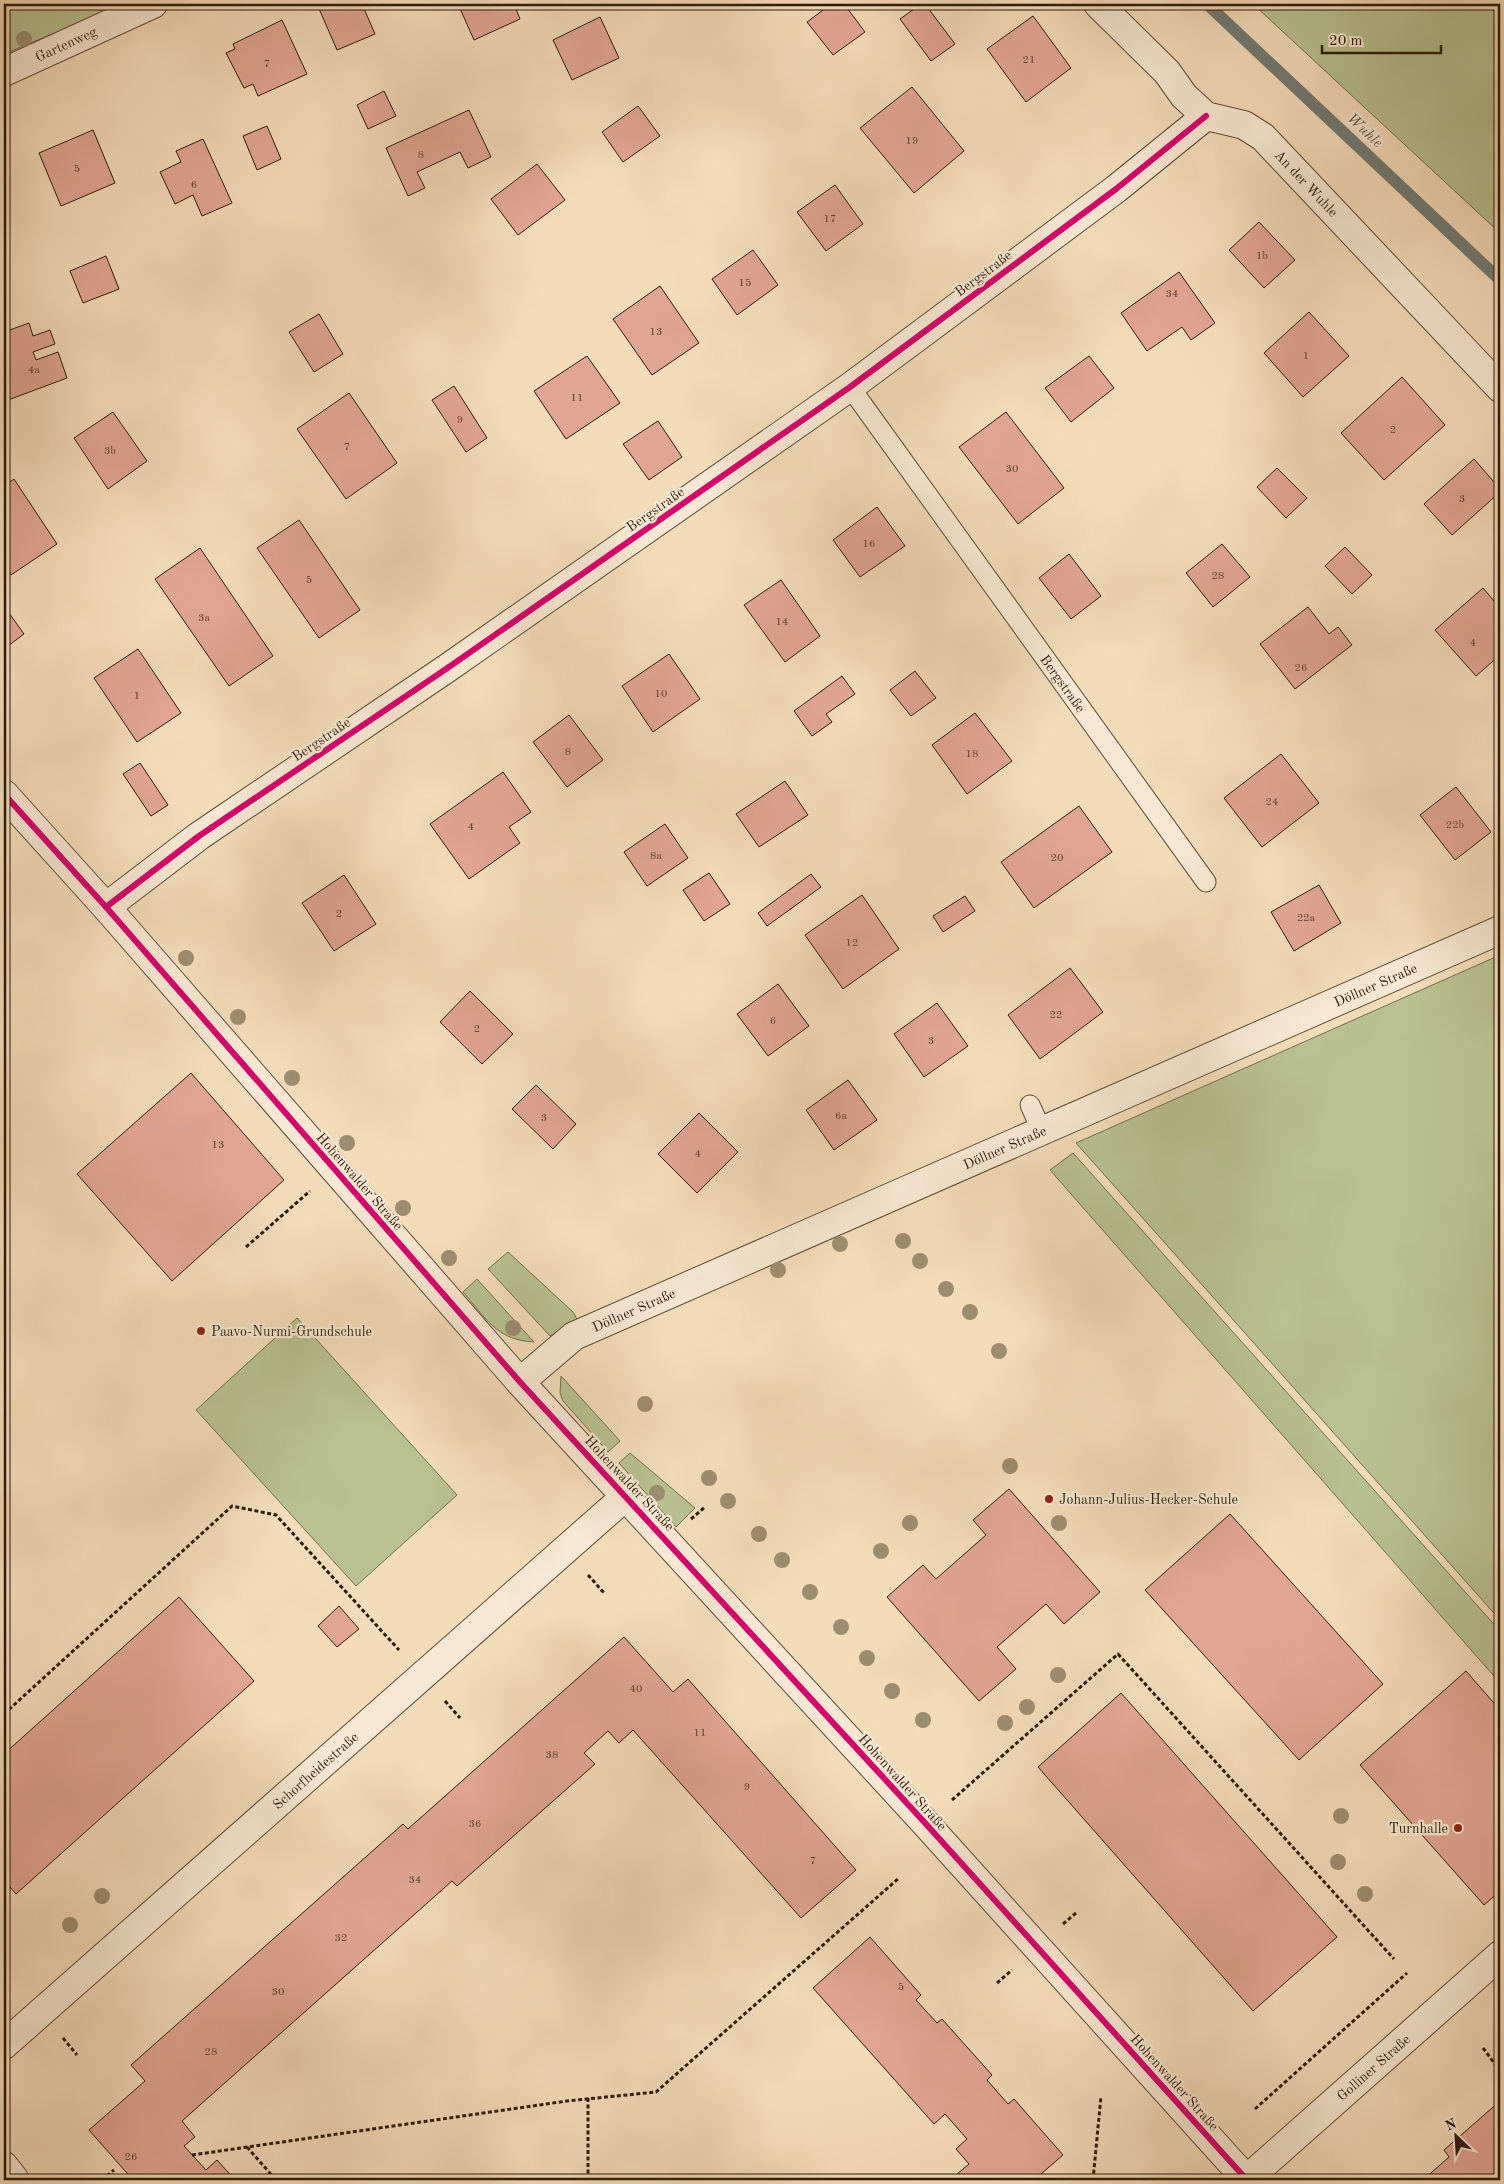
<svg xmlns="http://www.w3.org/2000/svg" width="1504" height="2184" font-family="'Old Standard TT',serif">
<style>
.green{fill:#b9c192;stroke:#726e4e}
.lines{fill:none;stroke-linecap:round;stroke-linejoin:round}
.stream{stroke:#727a73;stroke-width:12}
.building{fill:#e2a594;stroke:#2c1b09}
.service-casing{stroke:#5e4b36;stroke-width:21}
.minor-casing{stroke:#5e4b36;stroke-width:30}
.path{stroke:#2c1b09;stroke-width:3;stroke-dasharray:4 2.5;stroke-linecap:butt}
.service{stroke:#f8e8d3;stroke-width:19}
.minor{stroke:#f8e8d3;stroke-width:28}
.cycleway-casing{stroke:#f8e8d3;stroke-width:9}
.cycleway{stroke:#d6006c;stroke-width:6}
.tree{fill:#9d8d70}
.poi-dot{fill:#8f2418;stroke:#f8e8d3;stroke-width:2}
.labels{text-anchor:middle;stroke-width:4.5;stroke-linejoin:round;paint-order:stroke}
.number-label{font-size:11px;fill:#5a3e2c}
.street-label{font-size:14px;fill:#2c1b09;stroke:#f8e8d3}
.poi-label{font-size:14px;fill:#2c1b09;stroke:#f8e8d3;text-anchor:start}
.water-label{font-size:15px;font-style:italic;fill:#555247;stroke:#f8e8d3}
</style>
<rect width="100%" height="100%" fill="#f4dcbb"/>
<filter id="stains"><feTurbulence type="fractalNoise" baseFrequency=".004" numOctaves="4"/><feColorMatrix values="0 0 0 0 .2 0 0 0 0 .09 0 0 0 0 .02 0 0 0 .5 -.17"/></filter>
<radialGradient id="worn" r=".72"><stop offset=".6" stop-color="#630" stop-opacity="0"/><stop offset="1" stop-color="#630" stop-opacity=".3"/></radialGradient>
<g class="green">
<path d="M4 4H125L4 54Z"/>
<path d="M1253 4H1500V233Z"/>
<path d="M1500 955V1620L1076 1143Z"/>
<path d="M1073 1153 1500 1631V1683L1050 1170Z"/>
<path d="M508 1252 573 1312 578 1321 550 1336 488 1269Z"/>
<path d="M477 1279 534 1342C496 1340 486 1318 463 1292Z"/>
<path d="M297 1318 457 1495 356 1586 196 1410Z"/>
<path d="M561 1376 620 1441 608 1452 563 1401 560 1393Z"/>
<path d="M630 1453 695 1508 676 1527 619 1463Z"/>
</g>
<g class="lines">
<path class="stream" d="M1207 4 1500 280"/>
</g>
<g class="building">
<path d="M317 4H362L375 34 337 50Z"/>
<path d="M458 4H514L520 19 474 40Z"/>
<path d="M831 4H844L865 32 833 55 807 22Z"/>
<path d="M921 4H925L955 44 931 61 900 19Z"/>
<path d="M1033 16 1071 68 1026 102 987 49Z"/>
<path d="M600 17 619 58 572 80 553 40Z"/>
<path d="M282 20 307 74 258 96 253 84 244 88 226 53 235 49 233 44Z"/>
<path d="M912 87 964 151 914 193 860 128Z"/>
<path d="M384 91 396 116 368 129 357 105Z"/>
<path d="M638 106 660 136 623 162 602 132Z"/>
<path d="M469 110 491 157 468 168 460 152 417 172 425 188 408 196 386 148Z"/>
<path d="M267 126 281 159 257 170 243 136Z"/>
<path d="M93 130 115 183 61 206 39 153Z"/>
<path d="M203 139 232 203 202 216 193 195 175 204 160 172 181 162 176 151Z"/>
<path d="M537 164 565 200 518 235 491 199Z"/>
<path d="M835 185 863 224 826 251 797 212Z"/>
<path d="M1259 222 1295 260 1264 288 1229 250Z"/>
<path d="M753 250 778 285 737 315 712 279Z"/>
<path d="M106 256 119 289 83 303 70 271Z"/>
<path d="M1179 272 1215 323 1191 340 1182 327 1147 351 1121 313Z"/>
<path d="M660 286 699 343 652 375 613 319Z"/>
<path d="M1309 312 1349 356 1303 397 1264 353Z"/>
<path d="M319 314 343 354 314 372 289 332Z"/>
<path d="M29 323 33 336 50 330 55 344 33 352 36 360 58 352 67 378 8 400 4 388V332Z"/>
<path d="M587 356 620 403 566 439 534 391Z"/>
<path d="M1089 356 1114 388 1071 422 1045 388Z"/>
<path d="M1402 377 1445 425 1384 480 1341 433Z"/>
<path d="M454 386 487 438 466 452 432 400Z"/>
<path d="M349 393 397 463 346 499 297 429Z"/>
<path d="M113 412 147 461 108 489 74 438Z"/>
<path d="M1006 412 1064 488 1018 524 959 447Z"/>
<path d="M658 421 682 457 649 480 623 444Z"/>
<path d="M1474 459 1500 489V492L1452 535 1424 504Z"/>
<path d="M1277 468 1307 498 1286 518 1257 487Z"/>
<path d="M14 479 57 544 11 575 4 564V486Z"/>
<path d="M877 507 905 546 860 577 833 540Z"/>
<path d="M299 520 360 610 319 638 257 548Z"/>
<path d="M1222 544 1250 577 1213 607 1186 573Z"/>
<path d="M1345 547 1372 575 1352 594 1325 566Z"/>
<path d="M200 548 273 656 229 686 155 579Z"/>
<path d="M1069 554 1101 596 1071 619 1039 578Z"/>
<path d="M781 580 820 636 785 662 744 605Z"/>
<path d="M1483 588 1500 608V655L1476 676 1435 630Z"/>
<path d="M4 606 24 634 4 649Z"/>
<path d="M1308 607 1329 634 1338 627 1352 645 1295 689 1260 644Z"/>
<path d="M138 649 181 713 137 742 94 678Z"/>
<path d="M669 654 700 699 653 732 622 686Z"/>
<path d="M915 671 936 698 911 716 890 690Z"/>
<path d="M842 676 855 694 826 714 832 722 812 736 794 711Z"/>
<path d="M975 713 1012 761 967 794 932 745Z"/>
<path d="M569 715 603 760 567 787 533 742Z"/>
<path d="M1281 754 1319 803 1262 847 1224 798Z"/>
<path d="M140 763 168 805 151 816 123 774Z"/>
<path d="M503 772 531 812 509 827 520 843 469 879 430 824Z"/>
<path d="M785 781 808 815 759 847 736 814Z"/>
<path d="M1456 787 1491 832 1455 860 1420 815Z"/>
<path d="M1079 806 1112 852 1034 908 1001 862Z"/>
<path d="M665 824 688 858 647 886 624 852Z"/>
<path d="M709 873 730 904 704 921 683 890Z"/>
<path d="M811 874 821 887 767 926 758 913Z"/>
<path d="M344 875 376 924 334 951 302 903Z"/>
<path d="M1319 885 1341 923 1294 951 1271 912Z"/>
<path d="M862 895 899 949 843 989 805 935Z"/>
<path d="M965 896 975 911 943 932 933 916Z"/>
<path d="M1070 968 1103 1012 1040 1059 1008 1015Z"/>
<path d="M778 984 809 1026 768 1056 737 1014Z"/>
<path d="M470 991 513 1034 482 1064 440 1022Z"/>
<path d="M937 1003 968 1046 924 1077 894 1034Z"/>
<path d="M191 1073 284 1180 172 1281 77 1174Z"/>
<path d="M848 1080 877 1120 834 1150 806 1110Z"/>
<path d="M536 1085 576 1124 553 1149 512 1109Z"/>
<path d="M699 1113 738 1152 697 1193 658 1154Z"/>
<path d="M1009 1489 1100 1592 1064 1624 1046 1604 997 1647 1016 1669 979 1701 887 1597 923 1565 936 1579 986 1535 973 1520Z"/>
<path d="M1230 1514 1383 1684 1299 1760 1145 1590Z"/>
<path d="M179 1597 254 1681 16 1894 4 1880V1754Z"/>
<path d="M339 1606 359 1629 337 1647 318 1626Z"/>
<path d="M624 1637 673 1692 688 1679 856 1870 801 1918 633 1730 619 1743 608 1731 584 1753 595 1764 457 1886 452 1881 182 2121 195 2137 184 2146 206 2170 217 2160 235 2180H143L141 2179 133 2180 89 2130 145 2081 131 2065 403 1824 408 1829Z"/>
<path d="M1466 1671 1500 1710V1891L1484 1905 1360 1765Z"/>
<path d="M1121 1693 1337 1937 1253 2011 1038 1767Z"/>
<path d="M870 1937 921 1995 916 2000 937 2023 942 2019 992 2075 987 2080 1008 2104 1014 2099 1063 2155 1034 2180H950L969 2164 956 2149 967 2139 945 2114 934 2124 813 1988Z"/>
<path d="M1500 2101V2180H1411L1418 2174 1423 2180 1449 2157 1444 2150Z"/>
</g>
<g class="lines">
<g class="service-casing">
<g id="service">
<path id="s1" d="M850 387 1206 882"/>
<path d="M1030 1105 1042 1131"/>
</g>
</g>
<g class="minor-casing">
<g id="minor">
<path id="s2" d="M1098 4 1167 72 1184 96 1206 116 1244 125 1263 137 1500 388"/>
<path id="s3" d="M4 72 153 4"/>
<path d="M4 794 106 907 520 1382 926 1824 1247 2180"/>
<path d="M106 907 199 836 446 669 850 387 1116 189 1206 116"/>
<path id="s4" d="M520 1382 574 1336 1500 930"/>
<path id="s5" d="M4 2045 626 1496"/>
<path d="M4 2166 15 2180"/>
<path id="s6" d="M1246 2180 1500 1955"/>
</g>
</g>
<g class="path">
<path d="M246 1247 310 1191"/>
<path d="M691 1519 705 1507"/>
<path d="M588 1575 604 1593"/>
<path d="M445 1701 460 1718"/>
<path d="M4 1714 232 1506 276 1515 399 1650"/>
<path d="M952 1800 1118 1654 1394 1959"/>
<path d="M1063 1924 1076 1913"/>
<path d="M997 1983 1012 1970"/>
<path d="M63 2038 77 2055"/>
<path d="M1483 2048 1500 2071"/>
<path d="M1255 2109 1407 1973"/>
<path d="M247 2147 276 2180"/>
<path d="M192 2155 567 2101 656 2092 899 1878"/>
<path d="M102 2180 114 2170"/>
<path d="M588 2180V2098"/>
<path d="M1093 2180 1101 2096"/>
</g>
<use href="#service" class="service"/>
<use href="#minor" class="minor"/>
<g class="cycleway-casing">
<g id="cycleway">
<path d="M4 794 106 907 520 1382 926 1824 1247 2180"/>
<path d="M106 907 199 836 446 669 850 387 1116 189 1206 116"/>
</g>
</g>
<use href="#cycleway" class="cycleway"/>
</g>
<g class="tree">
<circle cx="24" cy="39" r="8"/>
<circle cx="186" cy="958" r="8"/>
<circle cx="238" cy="1017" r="8"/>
<circle cx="292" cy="1078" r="8"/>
<circle cx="347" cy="1143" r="8"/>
<circle cx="403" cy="1208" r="8"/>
<circle cx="903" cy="1241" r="8"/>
<circle cx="840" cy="1244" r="8"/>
<circle cx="449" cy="1258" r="8"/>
<circle cx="920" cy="1261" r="8"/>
<circle cx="778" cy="1270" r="8"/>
<circle cx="946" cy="1289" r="8"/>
<circle cx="970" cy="1312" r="8"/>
<circle cx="513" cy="1328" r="8"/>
<circle cx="999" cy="1351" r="8"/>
<circle cx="645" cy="1404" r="8"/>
<circle cx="1010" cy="1466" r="8"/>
<circle cx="709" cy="1478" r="8"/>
<circle cx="657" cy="1493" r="8"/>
<circle cx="728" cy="1501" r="8"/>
<circle cx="910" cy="1523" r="8"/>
<circle cx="1059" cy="1523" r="8"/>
<circle cx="759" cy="1534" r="8"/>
<circle cx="881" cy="1551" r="8"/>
<circle cx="782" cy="1560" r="8"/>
<circle cx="810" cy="1592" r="8"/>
<circle cx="841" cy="1627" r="8"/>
<circle cx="867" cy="1658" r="8"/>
<circle cx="1058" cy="1675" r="8"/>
<circle cx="892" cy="1691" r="8"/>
<circle cx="1027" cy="1707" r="8"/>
<circle cx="923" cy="1720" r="8"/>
<circle cx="1005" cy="1723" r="8"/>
<circle cx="1341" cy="1816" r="8"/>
<circle cx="1338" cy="1862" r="8"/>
<circle cx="1365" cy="1894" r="8"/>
<circle cx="102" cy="1896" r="8"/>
<circle cx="70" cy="1925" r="8"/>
</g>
<g class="poi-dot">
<circle cx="201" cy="1331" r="5"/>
<circle cx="1049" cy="1499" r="5"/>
<circle cx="1458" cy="1828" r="5"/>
</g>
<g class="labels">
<g class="number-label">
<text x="1029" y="63">21</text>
<text x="267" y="67">7</text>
<text x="912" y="144">19</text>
<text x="421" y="158">8</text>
<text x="77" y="172">5</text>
<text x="194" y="188">6</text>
<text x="830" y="222">17</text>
<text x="1262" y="259">1b</text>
<text x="745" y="286">15</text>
<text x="1172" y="297">34</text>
<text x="656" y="335">13</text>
<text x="1306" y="359">1</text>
<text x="34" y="373">4a</text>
<text x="577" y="401">11</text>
<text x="460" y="423">9</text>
<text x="1393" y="433">2</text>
<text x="347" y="450">7</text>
<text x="110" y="454">3b</text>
<text x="1012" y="472">30</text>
<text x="1462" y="502">3</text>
<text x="869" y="547">16</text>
<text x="1218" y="579">28</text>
<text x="309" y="583">5</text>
<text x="204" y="621">3a</text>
<text x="782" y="625">14</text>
<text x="1473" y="646">4</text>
<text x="1301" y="671">26</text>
<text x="661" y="697">10</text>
<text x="137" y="699">1</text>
<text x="568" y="755">8</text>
<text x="972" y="757">18</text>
<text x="1272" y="805">24</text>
<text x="1455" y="828">22b</text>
<text x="471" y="830">4</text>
<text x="656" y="859">8a</text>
<text x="1057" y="861">20</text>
<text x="339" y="917">2</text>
<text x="1306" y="921">22a</text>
<text x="852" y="946">12</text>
<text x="1056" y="1018">22</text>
<text x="773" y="1024">6</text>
<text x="477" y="1032">2</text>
<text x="931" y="1044">3</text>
<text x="841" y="1119">6a</text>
<text x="544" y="1121">3</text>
<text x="218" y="1148">13</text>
<text x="698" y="1157">4</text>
<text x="636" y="1692">40</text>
<text x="700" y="1736">11</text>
<text x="552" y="1758">38</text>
<text x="747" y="1790">9</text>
<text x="475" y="1827">36</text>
<text x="813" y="1864">7</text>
<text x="415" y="1883">34</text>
<text x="341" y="1941">32</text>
<text x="901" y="1990">5</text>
<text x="278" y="1995">30</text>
<text x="211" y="2055">28</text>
<text x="131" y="2160">26</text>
</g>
<g class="street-label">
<text dy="5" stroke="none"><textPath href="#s3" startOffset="68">Gartenweg</textPath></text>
<text dy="5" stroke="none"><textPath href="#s2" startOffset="281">An der Wuhle</textPath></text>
<text transform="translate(983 273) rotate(-37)" y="5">Bergstraße</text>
<text transform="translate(655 509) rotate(-35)" y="5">Bergstraße</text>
<text dy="5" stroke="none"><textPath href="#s1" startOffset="365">Bergstraße</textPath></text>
<text transform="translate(321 739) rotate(-34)" y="5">Bergstraße</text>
<text dy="5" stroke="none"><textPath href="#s4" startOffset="946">Döllner Straße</textPath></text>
<text dy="5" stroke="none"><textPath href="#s4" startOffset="541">Döllner Straße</textPath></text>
<text transform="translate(360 1181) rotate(49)" y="5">Hohenwalder Straße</text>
<text dy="5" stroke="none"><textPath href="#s4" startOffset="136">Döllner Straße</textPath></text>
<text transform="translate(630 1483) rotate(47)" y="5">Hohenwalder Straße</text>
<text dy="5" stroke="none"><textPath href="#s5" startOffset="415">Schorfheidestraße</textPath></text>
<text transform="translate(903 1782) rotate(48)" y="5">Hohenwalder Straße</text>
<text dy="5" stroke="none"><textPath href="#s6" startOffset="170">Golliner Straße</textPath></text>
<text transform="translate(1175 2082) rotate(48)" y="5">Hohenwalder Straße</text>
</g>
<g class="poi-label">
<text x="211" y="1336">Paavo-Nurmi-Grundschule</text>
<text x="1059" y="1504">Johann-Julius-Hecker-Schule</text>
<text x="1448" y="1833" text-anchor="end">Turnhalle</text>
</g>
<g class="water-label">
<text transform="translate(1365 130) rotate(43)" y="5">Wuhle</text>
</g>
</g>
<rect width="1504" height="2184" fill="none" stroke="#f4dcbb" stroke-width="20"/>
<rect x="5" y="5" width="1494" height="2174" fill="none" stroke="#2c1b09" stroke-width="2.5"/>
<rect x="10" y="10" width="1484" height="2164" fill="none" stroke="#2c1b09"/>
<g transform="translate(1456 2136) rotate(335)" stroke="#f8e8d3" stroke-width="4" paint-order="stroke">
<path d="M0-4L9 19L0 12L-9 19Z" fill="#2c1b09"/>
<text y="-8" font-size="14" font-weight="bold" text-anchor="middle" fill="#2c1b09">N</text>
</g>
<path d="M1322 45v8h119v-8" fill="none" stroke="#2c1b09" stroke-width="2.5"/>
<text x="1329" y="45" font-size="15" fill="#2c1b09" stroke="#f8e8d3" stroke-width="4" paint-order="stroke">20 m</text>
<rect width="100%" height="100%" filter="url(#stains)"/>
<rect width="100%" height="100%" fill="url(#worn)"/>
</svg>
